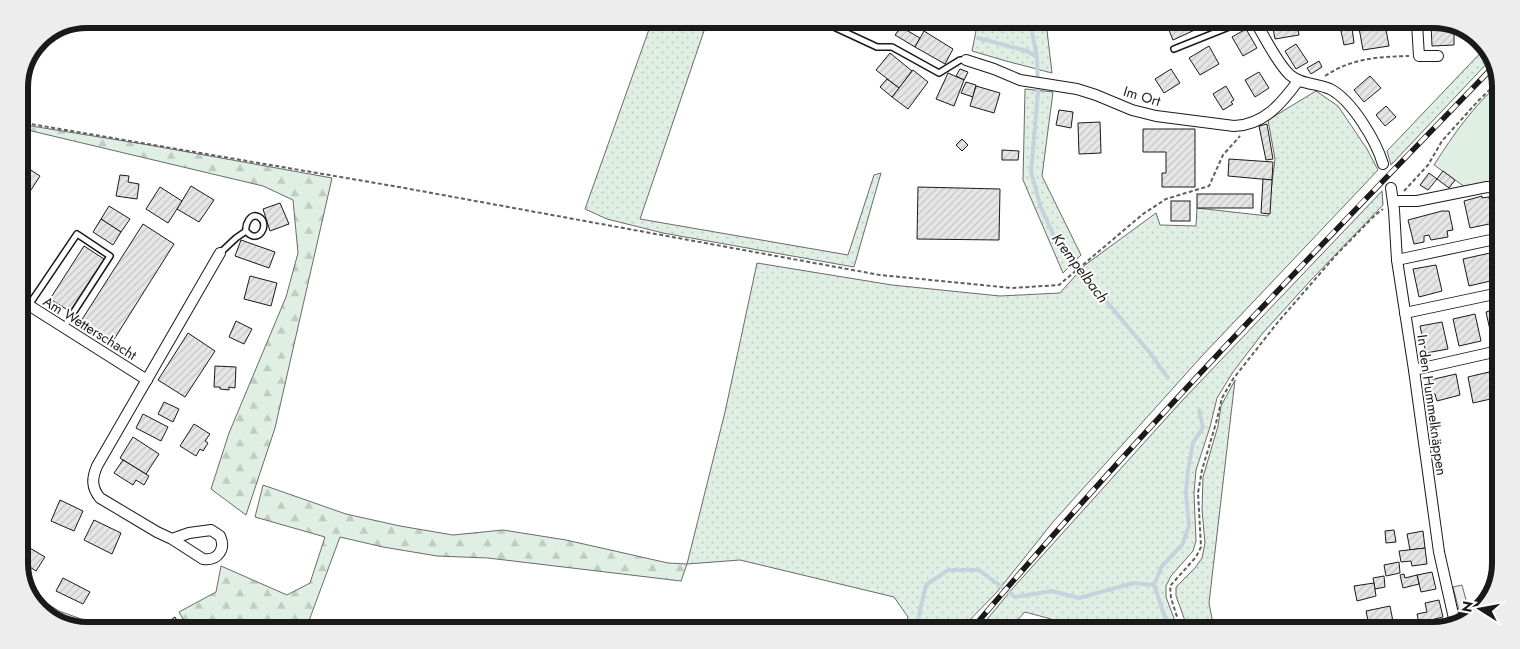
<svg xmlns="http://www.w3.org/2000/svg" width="1520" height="649" font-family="Jost,sans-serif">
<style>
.grass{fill:url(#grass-dots);stroke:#6a6a6a}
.forest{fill:url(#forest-firs);stroke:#6a6a6a}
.park{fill:#e0efe3;stroke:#6a6a6a}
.parking{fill:#ededed;stroke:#6a6a6a}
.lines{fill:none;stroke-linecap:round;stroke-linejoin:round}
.stream{stroke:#c6d2dc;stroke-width:4}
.building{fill:url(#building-hatch);stroke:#1a1a1a}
.lane-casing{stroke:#1a1a1a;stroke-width:8}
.street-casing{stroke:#1a1a1a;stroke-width:12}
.path{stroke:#5f5f5f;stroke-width:2;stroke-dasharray:4 2.5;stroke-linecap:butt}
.lane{stroke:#fff;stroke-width:5}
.street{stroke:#fff;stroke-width:10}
.rail-casing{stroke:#1a1a1a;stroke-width:5.5}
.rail{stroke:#fff;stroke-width:4;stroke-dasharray:11;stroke-linecap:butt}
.labels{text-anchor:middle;stroke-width:4;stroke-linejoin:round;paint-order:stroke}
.street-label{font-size:14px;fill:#1a1a1a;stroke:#fff}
.water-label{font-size:15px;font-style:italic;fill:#1a1a1a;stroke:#fff}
.rim{fill:none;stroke:#1a1a1a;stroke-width:6}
</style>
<defs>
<pattern id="grass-dots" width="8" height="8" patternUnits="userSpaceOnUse" patternTransform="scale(1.25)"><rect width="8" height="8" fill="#e0efe3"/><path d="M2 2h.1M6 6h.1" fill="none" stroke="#c0ccc2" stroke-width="1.8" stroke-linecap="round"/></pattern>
<pattern id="forest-firs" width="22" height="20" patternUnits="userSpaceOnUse" patternTransform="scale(1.25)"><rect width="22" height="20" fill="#e0efe3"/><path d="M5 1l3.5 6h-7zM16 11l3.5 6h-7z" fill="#c0ccc2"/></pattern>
<pattern id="building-hatch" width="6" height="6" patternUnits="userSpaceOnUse" patternTransform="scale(1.25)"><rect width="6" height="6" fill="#e6e6e6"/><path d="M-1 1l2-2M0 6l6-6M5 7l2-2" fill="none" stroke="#c5c5c5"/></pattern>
</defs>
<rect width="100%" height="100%" fill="#fff"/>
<g class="grass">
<path d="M652 21H684L705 28 640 219 848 255 874 175 881 173 854 267 663 233 607 219 585 209Z"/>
<path d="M956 22H1046L1052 73 1006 61 972 51 976 31Z"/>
<path d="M1487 46 1492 58 1391 165 1387 151Z"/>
<path d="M1025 89 1053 92 1042 176 1081 255 1063 273 1023 180Z"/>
<path d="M1316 91 1338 106 1367 149 1378 170 1201 357 1053 522 997 592 962 628H904L908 617 894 597 740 560 687 564 725 412 757 263 892 285 1000 296 1060 293 1085 265 1156 213 1160 225 1196 226 1197 208 1268 216 1275 159 1268 120Z"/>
<path d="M1382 191 1383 205 1311 280 1262 334 1233 372 1217 398 1210 427 1196 470 1194 493 1196 541 1193 551 1171 576 1166 586V597L1178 629H1059L1051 619 1025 612 1009 629H979L1013 588 1179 404Z"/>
<path d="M1235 380 1209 603 1214 629H1188L1176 596V587L1195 568 1202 558 1205 543 1202 510 1203 477 1218 426 1221 406Z"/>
</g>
<g class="forest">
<path d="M19 124 149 145 332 178 275 428 246 515 211 489 229 433 286 297 298 253 293 200 263 186 19 128Z"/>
<path d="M263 485 346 514 400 526 453 535 503 530 566 540 668 563 687 564 681 581 488 558 437 556 383 547 340 537 307 626H187L179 612 216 592 221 566 287 595 310 583 325 537 255 517Z"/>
<path d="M29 592 59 611 98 625H61L33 603Z"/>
</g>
<path class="park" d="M1501 82 1500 181 1465 187 1434 165C1453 135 1474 105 1501 82Z"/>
<path class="parking" d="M1462 585 1471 619 1462 622 1453 587Z"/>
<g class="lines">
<g class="stream">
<path d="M1030 22 1037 57 1038 92 1031 172 1040 205 1057 243 1150 353 1168 378"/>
<path d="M978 38 1027 51 1037 57"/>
<path d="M1154 585 1162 566 1182 545 1189 526 1186 493 1188 470 1193 443 1203 427 1199 410"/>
<path d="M916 628 926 585 948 570H979L1015 597 1052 591 1079 598 1134 583 1154 585 1169 629"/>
</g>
</g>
<g class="building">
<path d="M1166 23H1194L1197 29 1173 40Z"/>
<path d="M1272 23H1297L1299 35 1275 39Z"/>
<path d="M1385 24 1389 46 1363 50 1359 28Z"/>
<path d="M1431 24H1459V31H1454V45L1432 46Z"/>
<path d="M901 27 920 38 915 47 895 35Z"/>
<path d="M1352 28 1354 43 1344 45 1341 31Z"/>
<path d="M1246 29 1257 48 1243 56 1232 37Z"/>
<path d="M924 31 953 49 945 64 915 47Z"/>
<path d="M1296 44 1308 62 1296 69 1285 51Z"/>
<path d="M1209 46 1219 64 1200 75 1189 58Z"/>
<path d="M890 53 912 71 899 88 876 70Z"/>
<path d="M1319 61 1322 67 1311 74 1307 68Z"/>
<path d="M960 69 968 72 964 80 956 76Z"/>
<path d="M1171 69 1180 83 1164 93 1155 79Z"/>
<path d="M913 70 928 82 908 109 892 97Z"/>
<path d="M1259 72 1269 88 1255 97 1245 80Z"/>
<path d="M948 73 964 80 954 106 936 99Z"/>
<path d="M1370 76 1381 88 1364 102 1354 90Z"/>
<path d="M887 79 899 88 892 97 880 87Z"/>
<path d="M966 82 976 85 973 97 961 93Z"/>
<path d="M976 86 1000 93 994 113 970 106Z"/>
<path d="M1226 86 1234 100 1231 102 1233 104 1223 110 1213 94Z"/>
<path d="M1386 106 1396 117 1385 126 1376 115Z"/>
<path d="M1059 110 1073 112 1071 128 1056 125Z"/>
<path d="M1100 122 1101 153 1079 154 1078 123Z"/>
<path d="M1267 124 1273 159 1266 160 1259 126Z"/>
<path d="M1143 129H1195V187H1162V173H1166V152H1143Z"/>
<path d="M962 139 968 145 962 151 956 145Z"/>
<path d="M1002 150 1019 151 1018 160H1002Z"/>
<path d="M1229 159 1273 162 1272 180 1228 176Z"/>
<path d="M23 165 40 176 31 190 19 182V172Z"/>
<path d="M1443 171 1455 180 1449 188 1437 179Z"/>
<path d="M1429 173 1437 179 1428 190 1420 185Z"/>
<path d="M120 175 129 176 128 182 139 184 137 199 116 196Z"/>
<path d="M1263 179 1272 180 1270 214 1261 213Z"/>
<path d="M191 186 214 200 199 222 177 209Z"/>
<path d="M160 187 182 201 168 223 146 209Z"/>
<path d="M918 187 1000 189 999 240 917 239Z"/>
<rect x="1197" y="194" width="56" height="14"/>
<path d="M1482 196V198L1489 197 1494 223 1470 228 1464 201Z"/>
<rect x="1171" y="201" width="19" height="20"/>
<path d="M280 203 289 224 270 231 263 209Z"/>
<path d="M109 206 130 219 121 232 101 219Z"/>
<path d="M1442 211H1449L1453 230 1447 231 1448 237 1431 240 1429 235 1424 236V242L1414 244 1408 220Z"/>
<path d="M101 219 121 232 113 245 93 232Z"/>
<path d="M143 224 174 244 113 341 81 321Z"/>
<path d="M241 240 275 252 269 268 235 256Z"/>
<path d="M84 246 104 259 71 312 50 299Z"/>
<path d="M1499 251V279L1469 286 1463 259Z"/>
<path d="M1436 265 1442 291 1419 297 1413 269Z"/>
<path d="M250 276 277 283 271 306 244 299Z"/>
<path d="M1499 308V337L1492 339 1486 312Z"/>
<path d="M1475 314 1481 341 1459 346 1453 319Z"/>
<path d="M236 321 252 329 244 344 229 337Z"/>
<path d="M1442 322 1448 349 1426 353 1420 326Z"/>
<path d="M188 333 215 351 185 397 158 380Z"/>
<path d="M215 366 236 367 235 388 229 387V390L220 389V387H214Z"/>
<path d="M1489 372 1495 398 1473 403 1468 377Z"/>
<path d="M1456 374 1460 395 1437 401 1435 394H1433L1430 380Z"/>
<path d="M164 402 179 409 173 422 158 414Z"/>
<path d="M143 414 168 427 161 441 136 428Z"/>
<path d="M194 424 210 434 205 441 208 443 203 451 200 449 196 456 180 446Z"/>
<path d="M133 437 159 454 146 474 120 458Z"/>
<path d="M123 460 149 476 144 485 136 480 133 485 114 473Z"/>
<path d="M60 500 83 511 74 531 51 521Z"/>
<path d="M94 520 121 533 112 554 84 540Z"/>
<path d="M1394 530 1396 542 1386 543 1385 531Z"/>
<path d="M1423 531 1425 548 1410 550 1407 534Z"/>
<path d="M23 544 45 557 36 571 19 560V550Z"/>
<path d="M1425 548 1427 564 1412 566 1411 561 1401 562 1399 551Z"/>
<path d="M1399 562 1400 573 1386 576 1384 565Z"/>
<path d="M1432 572 1436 589 1421 592 1417 575Z"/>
<path d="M1404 574 1405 578 1417 575 1419 584 1403 588 1400 575Z"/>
<path d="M1384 576 1385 587 1375 589 1373 578Z"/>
<path d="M63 578 90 592 83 604 56 591Z"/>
<path d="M1374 583 1376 596 1357 601 1354 586Z"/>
<path d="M1439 600 1443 617 1419 623 1417 614 1427 612 1425 603Z"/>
<path d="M1390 606 1394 627 1370 630 1366 611Z"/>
<path d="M175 617 180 626H162Z"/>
</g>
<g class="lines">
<g class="lane-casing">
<g id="lane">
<path d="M821 21 877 47H892L939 73 960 60H966"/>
<path d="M1174 49 1239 23"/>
<path d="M220 253 236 238 246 231C258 246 271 224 259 217 250 212 245 225 246 231"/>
<path d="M29 305 77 234 110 256 64 327"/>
<path d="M1432 630H1435"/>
</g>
</g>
<g class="street-casing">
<g id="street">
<path d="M1256 23C1266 39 1277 63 1290 75 1301 85 1317 83 1330 89 1352 100 1376 141 1383 164"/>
<path d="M1417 24 1419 56H1438"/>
<path d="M966 60 994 69 1020 80 1077 89 1096 95 1132 110 1156 116 1234 126C1264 125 1282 103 1298 81"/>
<path d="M1391 188 1394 210 1397 260 1414 370 1439 552 1455 623"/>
<path d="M1393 201H1417L1487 187 1500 188"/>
<path d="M1397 260 1500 238"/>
<path d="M19 299 147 380"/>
<path d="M1405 313 1499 293"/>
<path d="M1414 370 1498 351"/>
<path d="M172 539 203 559C218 561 226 549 220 536L211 530 189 533 172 539 157 532 100 498C91 487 92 478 97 466L220 253"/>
</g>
</g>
<g class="path">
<path d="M1325 76C1352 58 1377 57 1409 56"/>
<path d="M19 122 399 187 880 275 1012 288 1059 285 1143 214 1166 199 1209 186 1223 155 1240 136"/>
<path d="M1404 191 1428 165 1442 141 1478 101 1500 80"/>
<path d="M1181 629 1171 598 1170 586 1196 557 1201 547 1198 493 1202 470 1216 423 1222 398 1233 379 1278 322 1337 254 1375 215 1383 209"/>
</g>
<use href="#lane" class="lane"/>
<use href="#street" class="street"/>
<g class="rail-casing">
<path id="rail" d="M972 629C1138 433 1317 249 1495 65"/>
</g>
<use href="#rail" class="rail"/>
</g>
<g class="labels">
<g class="street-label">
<text transform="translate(1142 96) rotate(17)" y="5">Im Ort</text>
<text transform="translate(90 328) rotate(32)" y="5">Am Wetterschacht</text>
<text transform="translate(1432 405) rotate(82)" y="5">In den Hummelknäppen</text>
</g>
<g class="water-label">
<text transform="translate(1080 268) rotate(53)" y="5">Krempelbach</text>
</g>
</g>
<path d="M0 0H1520V649H0ZM87 28H1433A59 59 0 0 1 1492 87V563A59 59 0 0 1 1433 622H87A59 59 0 0 1 28 563V87A59 59 0 0 1 87 28Z" fill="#ededed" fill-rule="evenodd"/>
<path class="rim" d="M87 28H1433A59 59 0 0 1 1492 87V563A59 59 0 0 1 1433 622H87A59 59 0 0 1 28 563V87A59 59 0 0 1 87 28Z"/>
<g transform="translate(1480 609) rotate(281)" stroke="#ffffff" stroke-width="4" paint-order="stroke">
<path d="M0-4L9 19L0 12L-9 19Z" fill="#1a1a1a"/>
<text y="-8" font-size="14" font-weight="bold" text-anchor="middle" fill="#1a1a1a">N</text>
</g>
</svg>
